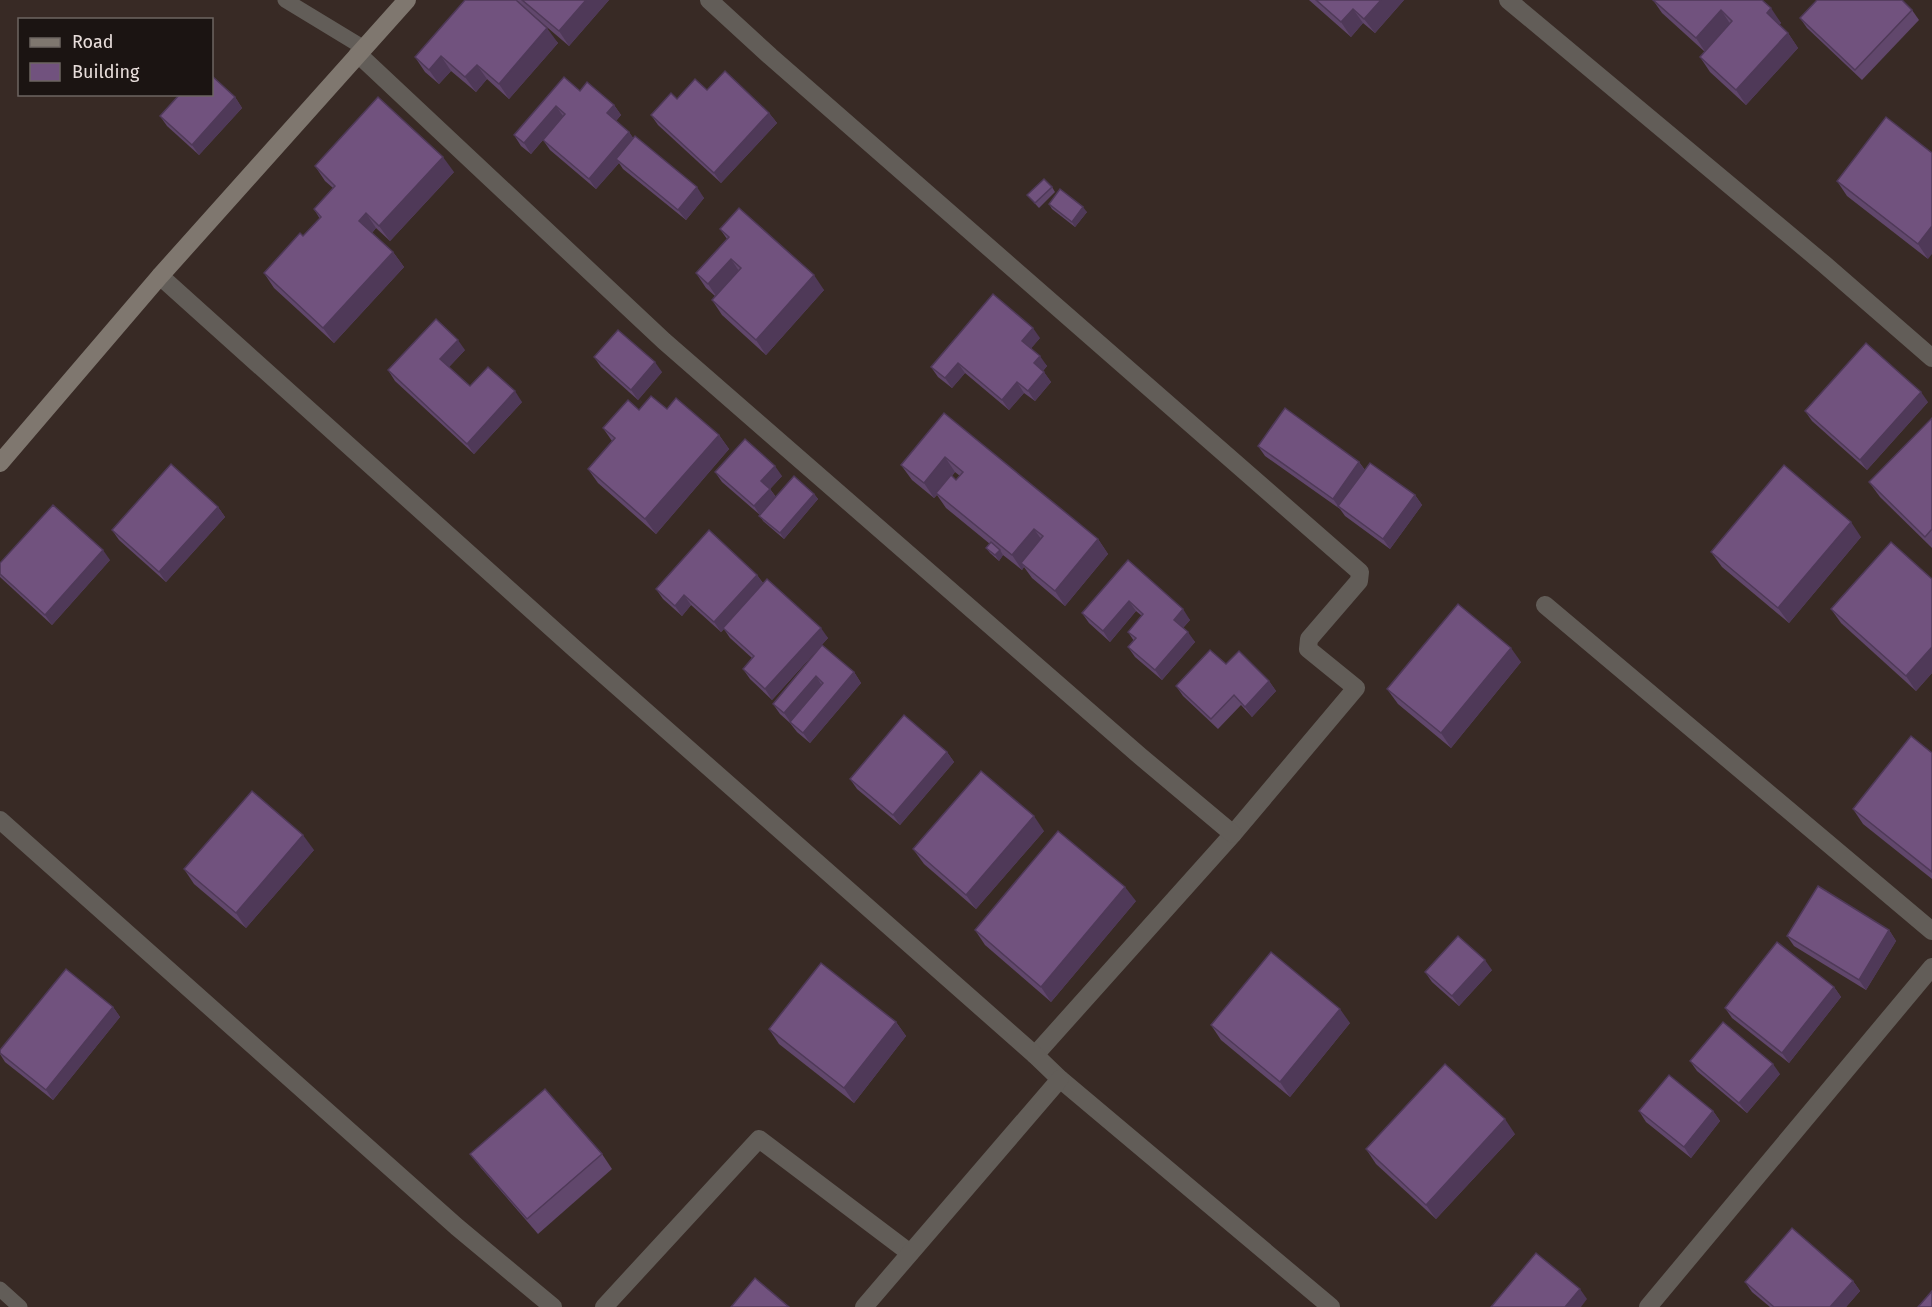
<svg xmlns="http://www.w3.org/2000/svg" width="1932" height="1307" font-family="'Fira Sans',sans-serif">
<style>
.lines{fill:none;stroke-linecap:round;stroke-linejoin:round}
.lane{stroke:#625d58;stroke-width:15}
.street{stroke:#625d58;stroke-width:18}
.secondary{stroke:#7f776f;stroke-width:18}
.wall{fill:#61476c;fill-rule:evenodd}
.shaded-wall{fill:#4f3958}
.building{fill:#71527e;stroke:#4f3958;stroke-width:1.5}
</style>
<rect width="100%" height="100%" fill="#382a25"/>
<g class="lines">
<g class="lane">
<path d="M285 0 364 48"/>
<path d="M0 1289 20 1307"/>
</g>
<g class="street">
<path d="M709 0 770 56 1360 572 1359 581 1309 639 1308 649 1356 688 1233 834 1035 1055"/>
<path d="M1508 0 1824 264 1932 358"/>
<path d="M358 54 664 341 1140 756 1233 834"/>
<path d="M160 276 575 649 1035 1055 1060 1079 1331 1307"/>
<path d="M1545 605 1932 931"/>
<path d="M0 820 457 1227 553 1307"/>
<path d="M604 1307 759 1139 910 1253"/>
<path d="M864 1307 1060 1079"/>
<path d="M1648 1307 1932 967"/>
</g>
<path class="secondary" d="M0 463 160 276 407 0"/>
</g>
<g class="wall">
<path d="M465 0H609L569 46 527 10 558 43 509 99 487 79 476 92 451 71 439 84 425 72 415 57Z"/>
<path d="M1309 0H1404L1375 33 1363 23 1351 37Z"/>
<path d="M1653 0H1762L1781 23 1779 25 1788 33 1798 48 1746 105 1710 72 1700 57 1705 52 1662 13Z"/>
<path d="M1912 10 1919 20 1862 80 1807 28 1800 18Z"/>
<path d="M707 90 769 113 777 123 721 183 658 125 651 115 677 99Z"/>
<path d="M580 91 614 105 621 115 616 121 629 132 633 138 704 198 686 220 623 169 619 163 596 189 550 150 543 140 531 154 521 146 514 135Z"/>
<path d="M235 97 242 108 199 155 167 126 160 116Z"/>
<path d="M1886 117 1928 259 1847 196 1837 181Z"/>
<path d="M315 166 454 172 390 241 376 228 372 233 393 252 404 267 334 343 274 288 264 273 303 236 320 219 314 209 333 188 325 181Z"/>
<path d="M1052 187 1055 192 1039 208 1027 195Z"/>
<path d="M1049 204 1087 212 1075 227 1052 209Z"/>
<path d="M720 229 824 290 766 355 722 315 712 300 715 296 706 288 696 273 727 239Z"/>
<path d="M1040 338 1031 348 1047 366 1043 371 1051 382 1035 401 1024 393 1009 410 965 373 952 388 938 377 931 367Z"/>
<path d="M465 350 449 367 470 386 522 402 474 454 395 381 388 370Z"/>
<path d="M594 357 662 372 638 400 601 367Z"/>
<path d="M1928 402 1867 470 1812 421 1805 411Z"/>
<path d="M667 409 719 435 729 449 656 534 598 483 588 469 612 441 603 428 639 410Z"/>
<path d="M944 413 1098 539 1108 554 1065 606 1032 578 1024 567 1022 570 1003 555 999 561 990 553 986 548 990 544 946 508 937 495 934 498 912 480 901 465ZM955 472 960 476 956 480 952 476Z"/>
<path d="M1932 418V548L1880 497 1869 482Z"/>
<path d="M1258 446 1359 462 1365 470 1415 495 1422 505 1390 549 1345 516 1340 509 1265 456Z"/>
<path d="M715 472 782 476 770 489 776 497 814 494 818 499 784 539 763 521 760 515 722 482Z"/>
<path d="M218 507 225 517 166 582 119 540 112 530Z"/>
<path d="M1861 537 1789 623 1722 567 1711 552Z"/>
<path d="M110 560 52 625 0 577V563Z"/>
<path d="M1128 560 1190 620 1183 628 1195 642 1162 680 1135 657 1128 647 1134 641 1128 632 1142 616 1136 611 1110 642 1089 623 1082 613Z"/>
<path d="M757 575 763 583 828 638 772 700 750 679 743 669 752 658 730 638 724 629 721 632 691 605 682 616 663 599 656 589Z"/>
<path d="M1932 579V673L1916 691 1841 623 1831 609Z"/>
<path d="M822 645 854 672 861 683 810 743 797 732 790 723 780 714 773 704Z"/>
<path d="M1521 662 1451 748 1398 704 1387 689Z"/>
<path d="M1226 664 1269 681 1276 691 1252 717 1241 705 1218 729 1183 696 1176 686Z"/>
<path d="M947 752 954 762 900 825 857 789 850 779Z"/>
<path d="M1932 753V879L1863 824 1853 809Z"/>
<path d="M1044 831 976 909 924 864 913 849Z"/>
<path d="M314 850 246 928 194 884 184 869Z"/>
<path d="M1136 901 1051 1002 985 945 975 930Z"/>
<path d="M1889 930 1896 941 1866 990 1794 946 1787 936Z"/>
<path d="M1492 970 1459 1006 1432 982 1425 972Z"/>
<path d="M1834 987 1841 997 1789 1063 1732 1018 1725 1008Z"/>
<path d="M113 1007 120 1017 53 1100 5 1062 0 1054V1050Z"/>
<path d="M896 1022 906 1036 854 1103 779 1044 769 1029Z"/>
<path d="M1350 1023 1290 1097 1221 1040 1211 1025Z"/>
<path d="M1690 1061 1780 1074 1747 1113 1697 1071Z"/>
<path d="M1639 1111H1713L1720 1121 1691 1158 1646 1122Z"/>
<path d="M1515 1134 1436 1219 1376 1164 1366 1149Z"/>
<path d="M470 1154H602L612 1169 538 1234 481 1168Z"/>
<path d="M1853 1281 1860 1291 1846 1307H1770L1752 1292 1745 1282Z"/>
</g>
<g class="shaded-wall">
<path d="M586 0H609L569 46 559 31Z"/>
<path d="M1381 0H1404L1375 33 1364 19Z"/>
<path d="M1771 8 1781 23 1777 28 1767 13Z"/>
<path d="M1353 9 1363 23 1351 37 1341 22Z"/>
<path d="M1721 10 1731 25 1706 53 1696 38Z"/>
<path d="M547 28 558 43 509 99 499 84Z"/>
<path d="M1788 33 1798 48 1746 105 1736 90Z"/>
<path d="M441 56 451 71 439 84 429 70Z"/>
<path d="M477 65 487 79 476 92 465 77Z"/>
<path d="M235 97 242 108 199 155 192 145Z"/>
<path d="M614 105 621 115 614 123 607 113Z"/>
<path d="M556 106 563 116 531 154 524 143Z"/>
<path d="M769 113 777 123 721 183 714 173Z"/>
<path d="M629 132 636 142 616 159 619 163 596 189 589 179Z"/>
<path d="M443 157 454 172 390 241 379 226Z"/>
<path d="M697 187 704 198 686 220 678 210Z"/>
<path d="M1083 207 1087 212 1075 227 1072 222Z"/>
<path d="M366 213 376 228 370 235 359 221Z"/>
<path d="M1932 226V254L1928 259 1918 244Z"/>
<path d="M393 252 404 267 334 343 323 328Z"/>
<path d="M731 259 741 274 718 299 708 284Z"/>
<path d="M814 275 824 290 766 355 756 340Z"/>
<path d="M1033 328 1040 338 1029 351 1022 341Z"/>
<path d="M458 340 465 350 447 369 440 359Z"/>
<path d="M1040 356 1047 366 1041 373 1034 363Z"/>
<path d="M655 362 662 372 638 400 631 390Z"/>
<path d="M958 363 965 373 952 388 945 378Z"/>
<path d="M1044 372 1051 382 1035 401 1028 391Z"/>
<path d="M1017 382 1024 393 1009 410 1002 400Z"/>
<path d="M515 391 522 402 474 454 467 444Z"/>
<path d="M1921 392 1928 402 1867 470 1860 460Z"/>
<path d="M719 435 729 449 656 534 645 519Z"/>
<path d="M945 457 955 472 934 498 924 483Z"/>
<path d="M1359 462 1366 472 1338 506 1333 499Z"/>
<path d="M775 466 782 476 770 489 777 499 761 517 754 506 761 481Z"/>
<path d="M814 494 818 499 784 539 780 533Z"/>
<path d="M1415 495 1422 505 1390 549 1383 539Z"/>
<path d="M218 507 225 517 166 582 159 572Z"/>
<path d="M1851 522 1861 537 1789 623 1778 608Z"/>
<path d="M1034 529 1044 543 1021 563 1024 567 1022 570 1012 555Z"/>
<path d="M1098 539 1108 554 1065 606 1055 591Z"/>
<path d="M103 550 110 560 52 625 45 615Z"/>
<path d="M1000 550 1003 555 999 561 995 555Z"/>
<path d="M757 575 764 585 721 632 714 622Z"/>
<path d="M684 595 691 605 682 616 675 606Z"/>
<path d="M1129 601 1136 611 1110 642 1103 631Z"/>
<path d="M1183 609 1190 620 1181 630 1174 620Z"/>
<path d="M821 628 828 638 772 700 765 689Z"/>
<path d="M1188 632 1195 642 1162 680 1155 670Z"/>
<path d="M1932 647V673L1916 691 1906 676Z"/>
<path d="M1511 648 1521 662 1451 748 1441 733Z"/>
<path d="M854 672 861 683 810 743 803 733Z"/>
<path d="M816 676 823 687 791 723 784 713Z"/>
<path d="M1269 681 1276 691 1252 717 1245 707Z"/>
<path d="M947 752 954 762 900 825 893 815Z"/>
<path d="M1034 816 1044 831 976 909 966 895Z"/>
<path d="M303 835 314 850 246 928 236 913Z"/>
<path d="M1125 887 1136 901 1051 1002 1041 987Z"/>
<path d="M1889 930 1896 941 1866 990 1859 980Z"/>
<path d="M1485 960 1492 970 1459 1006 1452 996Z"/>
<path d="M1834 987 1841 997 1789 1063 1782 1053Z"/>
<path d="M113 1007 120 1017 53 1100 46 1090Z"/>
<path d="M1340 1009 1350 1023 1290 1097 1280 1082Z"/>
<path d="M896 1022 906 1036 854 1103 844 1088Z"/>
<path d="M1773 1064 1780 1074 1747 1113 1739 1103Z"/>
<path d="M1713 1111 1720 1121 1691 1158 1684 1147Z"/>
<path d="M1505 1119 1515 1134 1436 1219 1426 1205Z"/>
<path d="M1853 1281 1860 1291 1846 1307H1830Z"/>
<path d="M1580 1289 1587 1299 1581 1307H1565Z"/>
</g>
<g class="building">
<path d="M465 0H516L547 28 499 84 477 65 465 77 441 56 429 70 415 57Z"/>
<path d="M522 0H586L559 31Z"/>
<path d="M1316 0H1381L1364 19 1353 9 1341 22Z"/>
<path d="M1653 0H1762L1771 8 1767 13 1788 33 1736 90 1700 57 1732 21 1721 10 1696 38Z"/>
<path d="M1817 0H1902L1912 10 1855 70 1800 18Z"/>
<path d="M725 71 769 113 714 173 651 115 671 93 677 99 695 79 707 90Z"/>
<path d="M212 76 235 97 192 145 160 116 180 94H212Z"/>
<path d="M564 77 580 91 587 82 614 105 607 113 629 132 589 179 543 140 565 114 556 106 524 143 514 135Z"/>
<path d="M378 97 443 157 379 226 366 213 359 221 393 252 323 328 264 273 300 233 303 236 321 217 314 209 335 186 315 166Z"/>
<path d="M1886 117 1932 153V226L1918 244 1837 181Z"/>
<path d="M635 136 697 187 678 210 616 159Z"/>
<path d="M1044 179 1052 187 1035 203 1027 195Z"/>
<path d="M1060 189 1083 207 1072 222 1049 204Z"/>
<path d="M739 208 814 275 756 340 712 300 741 268 731 259 708 284 696 273 729 237 720 229Z"/>
<path d="M993 294 1033 328 1022 341 1040 356 1034 363 1044 372 1028 391 1017 382 1002 400 958 363 945 378 931 367Z"/>
<path d="M436 319 458 340 440 359 470 386 488 367 515 391 467 444 388 370Z"/>
<path d="M618 330 655 362 631 390 594 357Z"/>
<path d="M1866 343 1921 392 1860 460 1805 411Z"/>
<path d="M651 396 667 409 676 398 719 435 645 519 588 469 615 438 603 428 628 400 639 410Z"/>
<path d="M1285 408 1359 462 1333 499 1258 446Z"/>
<path d="M944 413 1098 539 1055 591 1021 563 1043 536 1034 529 1012 555 936 493 951 475 956 480 963 472 945 457 924 483 901 465Z"/>
<path d="M1932 418V529L1925 537 1869 482Z"/>
<path d="M745 439 775 466 761 481 770 489 754 506 715 472Z"/>
<path d="M1370 463 1415 495 1383 539 1338 506Z"/>
<path d="M171 464 218 507 159 572 112 530Z"/>
<path d="M1784 465 1851 522 1778 608 1711 552Z"/>
<path d="M794 476 814 494 780 533 759 516Z"/>
<path d="M53 505 103 550 45 615 0 574V563Z"/>
<path d="M709 530 757 575 714 622 684 595 675 606 656 589Z"/>
<path d="M991 542 1000 550 995 555 986 548Z"/>
<path d="M1891 542 1932 579V647L1906 676 1831 609Z"/>
<path d="M1128 560 1183 609 1174 620 1188 632 1155 670 1128 647 1136 638 1128 632 1143 614 1129 601 1103 631 1082 613Z"/>
<path d="M767 579 821 628 765 689 743 669 754 656 723 628Z"/>
<path d="M1458 604 1511 648 1441 733 1387 689Z"/>
<path d="M822 645 854 672 803 733 790 722 823 683 816 676 784 713 773 704Z"/>
<path d="M1210 650 1226 664 1239 651 1269 681 1245 707 1234 695 1211 719 1176 686Z"/>
<path d="M904 715 947 752 893 815 850 779Z"/>
<path d="M1911 736 1932 753V872L1853 809Z"/>
<path d="M981 771 1034 816 966 895 913 849Z"/>
<path d="M252 791 303 835 236 913 184 869Z"/>
<path d="M1058 831 1125 887 1041 987 975 930Z"/>
<path d="M1818 886 1889 930 1859 980 1787 936Z"/>
<path d="M1458 936 1485 960 1452 996 1425 972Z"/>
<path d="M1777 942 1834 987 1782 1053 1725 1008Z"/>
<path d="M1271 952 1340 1009 1280 1082 1211 1025Z"/>
<path d="M821 963 896 1022 844 1088 769 1029Z"/>
<path d="M66 969 113 1007 46 1090 0 1053V1050Z"/>
<path d="M1723 1022 1773 1064 1739 1103 1690 1061Z"/>
<path d="M1445 1064 1505 1119 1426 1205 1366 1149Z"/>
<path d="M1669 1075 1713 1111 1684 1147 1639 1111Z"/>
<path d="M545 1089 602 1154 527 1219 470 1154Z"/>
<path d="M1792 1228 1853 1281 1830 1307H1774L1745 1282Z"/>
<path d="M1536 1253 1580 1289 1565 1307H1491Z"/>
<path d="M755 1278 789 1307H731Z"/>
<path d="M1932 1291V1307H1918Z"/>
</g>
<rect x="18" y="18" width="195" height="78" fill="#1b1412" stroke="#6d6562" stroke-width="1.5"/>
<rect x="30" y="38" width="30" height="9" fill="#7f776f" stroke="#6d6562" stroke-width="1.5"/>
<text x="72" y="48" font-size="18" fill="#e8dedb">Road</text>
<rect x="30" y="63" width="30" height="18" fill="#71527e" stroke="#6d6562" stroke-width="1.5"/>
<text x="72" y="78" font-size="18" fill="#e8dedb">Building</text>
</svg>
